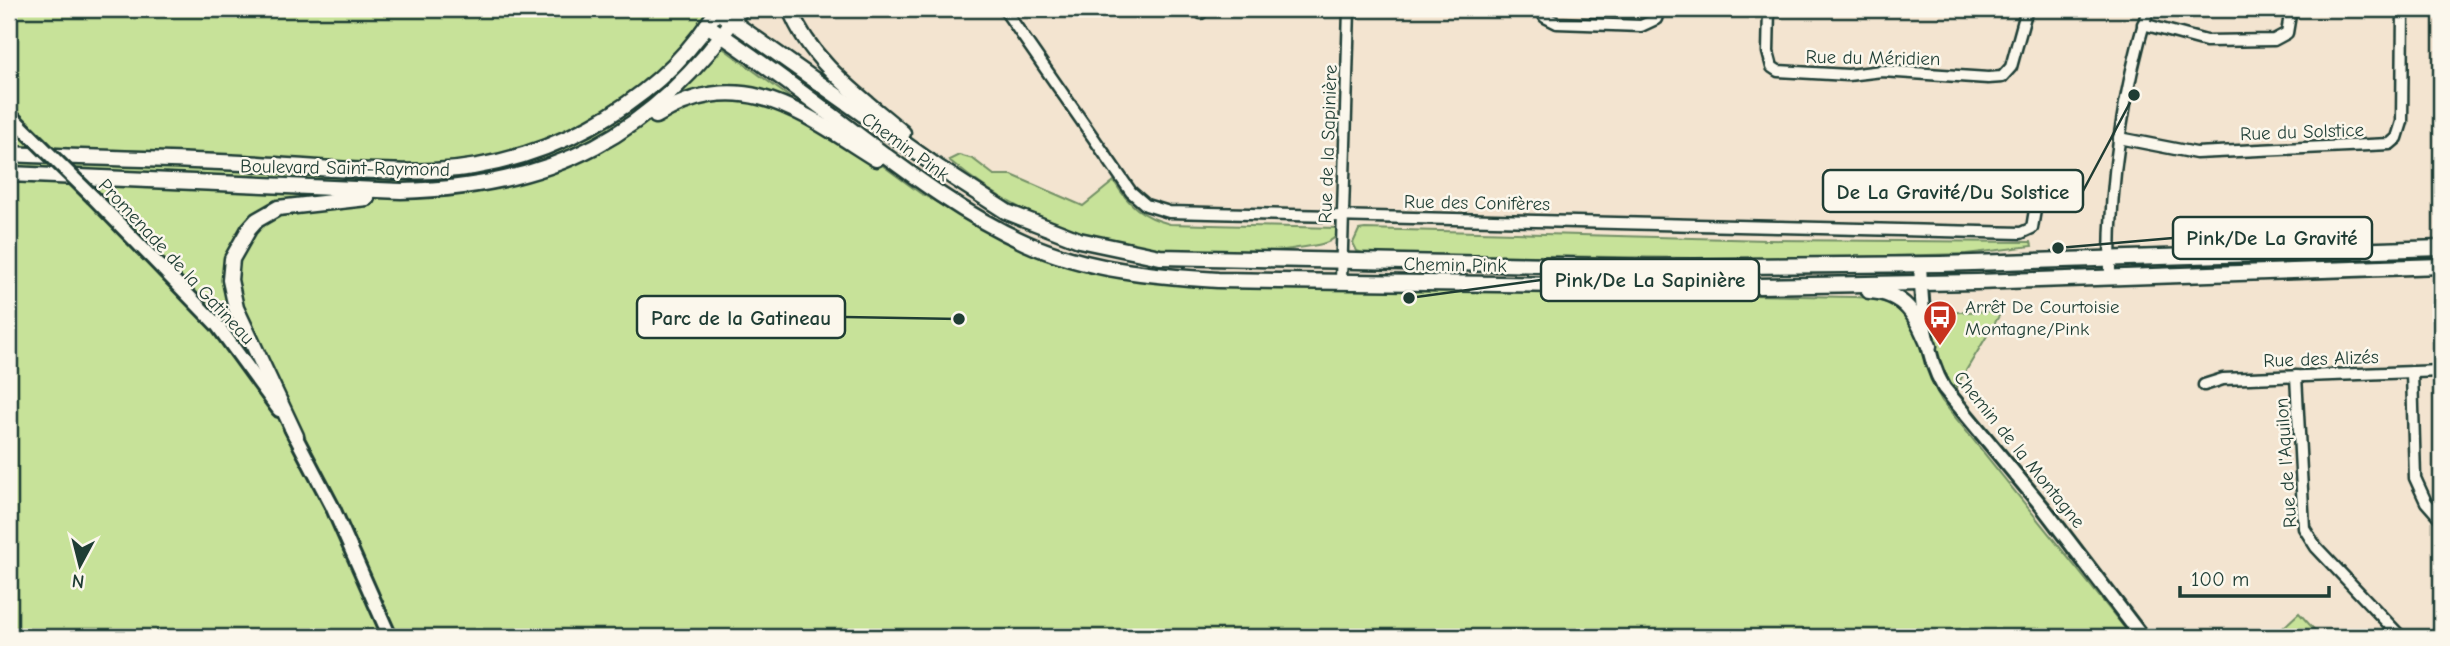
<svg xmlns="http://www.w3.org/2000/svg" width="2450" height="646" font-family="'Comic Neue',sans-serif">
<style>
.green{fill:#c7e299;stroke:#739066;stroke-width:2}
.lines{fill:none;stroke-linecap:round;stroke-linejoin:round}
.minor-casing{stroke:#1f3d34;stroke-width:15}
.tertiary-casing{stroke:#1f3d34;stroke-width:18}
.secondary-casing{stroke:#1f3d34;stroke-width:19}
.minor{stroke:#fbf7ec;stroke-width:10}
.tertiary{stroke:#fbf7ec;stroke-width:12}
.secondary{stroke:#fbf7ec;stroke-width:14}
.tertiary-bridge-casing{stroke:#1f3d34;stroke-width:18;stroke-linecap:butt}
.tertiary-bridge{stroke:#fbf7ec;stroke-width:12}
.labels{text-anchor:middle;stroke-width:5;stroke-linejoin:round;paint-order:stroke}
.street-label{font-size:19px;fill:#1f3d34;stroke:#fbf7ec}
.poi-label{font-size:19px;fill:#1f3d34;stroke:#fbf7ec;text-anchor:start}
.leader{fill:none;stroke:#1f3d34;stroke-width:2.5}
.callout-dot{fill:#1f3d34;stroke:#fbf7ec;stroke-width:2.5}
.callout{fill:#fbf7ec;stroke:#1f3d34;stroke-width:2.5}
.callout-label{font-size:21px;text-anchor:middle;font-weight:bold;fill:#1f3d34}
</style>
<rect width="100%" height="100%" fill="#f3e4d0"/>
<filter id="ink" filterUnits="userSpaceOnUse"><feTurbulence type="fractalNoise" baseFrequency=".0143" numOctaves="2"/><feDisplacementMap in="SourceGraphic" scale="14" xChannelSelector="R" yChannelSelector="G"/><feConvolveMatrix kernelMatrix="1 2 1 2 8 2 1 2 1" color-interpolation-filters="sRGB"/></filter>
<g filter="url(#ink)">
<g class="green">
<path d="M9 9H710L697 29 920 193 1010 243 1220 285 1855 297C1930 300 1912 351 1942 401L2132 637H9Z"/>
<path d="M959 155 973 159 994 175H1012L1083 206 1114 181C1128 205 1143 217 1170 224L1337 228 1336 236C1327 247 1305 246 1291 249 1262 254 1235 253 1206 252 1107 249 1026 225 949 160Z"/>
<path d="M1365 229 1767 240 2031 242 2032 246 1966 254 1769 259 1365 254 1357 251 1353 243 1359 230Z"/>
<path d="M2002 311 1950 397 1923 313Z"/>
<path d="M2299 613 2321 637H2273Z"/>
</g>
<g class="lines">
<g class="minor-casing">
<g id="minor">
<path d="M1004 9 1131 192 1146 205 1169 212 2021 233 2032 228 2035 210"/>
<path d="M1540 9 1545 17 1557 23 1641 26 1656 19 1659 9"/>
<path d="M1769 9 1768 52 1772 67 1778 71 1848 75 1882 71 1988 78 2002 77 2011 67 2027 9"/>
<path d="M1201 13V9"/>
<path d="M2143 24 2206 41 2274 40 2287 33 2291 9"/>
<path d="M2119 138 2196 153 2390 144 2397 138 2402 122 2403 9"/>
<path d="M2110 277C2109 186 2122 96 2148 9"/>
<path d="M1341 281 1349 9"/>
<path d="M2412 372 2415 478 2426 502 2441 519"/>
<path d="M2296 376 2304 528 2316 547 2401 637"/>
<path d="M2204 385 2223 379 2441 371"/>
</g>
</g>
<g class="tertiary-casing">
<g id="tertiary">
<path d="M9 114 22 127"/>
<path d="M93 197 217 325 279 410"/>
<path d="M1920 264C1922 305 1923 352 1944 388L2045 510 2142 637"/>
<path d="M291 428 332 506 390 637"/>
</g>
</g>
<g class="secondary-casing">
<g id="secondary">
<path d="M790 9C810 62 861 97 903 133"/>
<path d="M717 11 939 168 1007 212 1079 240 1160 257 1648 267 1941 264 2441 248"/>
<path d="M707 25C760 61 811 99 862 138 914 177 966 216 1026 243 1086 270 1154 276 1218 280L1700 287 1977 282 2441 266"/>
<path d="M656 116C743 63 802 113 876 159"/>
<path d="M9 154C87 158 165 159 242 163 305 166 370 174 433 171 541 166 652 108 712 18"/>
<path d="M9 174 401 191C553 187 654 136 741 9"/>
<path d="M1869 291C1906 293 1916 316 1929 346"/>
<path d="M296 436 236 308 230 280 232 259 249 229 257 220 278 208 367 198"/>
</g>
</g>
<use href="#minor" class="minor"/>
<use href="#tertiary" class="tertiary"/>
<use href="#secondary" class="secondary"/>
<g class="tertiary-bridge-casing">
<path id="tertiary-bridge" d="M22 127 93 197"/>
</g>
<use href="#tertiary-bridge" class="tertiary-bridge"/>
</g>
</g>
<defs>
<g id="bus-pin" transform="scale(1.75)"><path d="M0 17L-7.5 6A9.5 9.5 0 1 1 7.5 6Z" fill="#c8321e" stroke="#fbf7ec"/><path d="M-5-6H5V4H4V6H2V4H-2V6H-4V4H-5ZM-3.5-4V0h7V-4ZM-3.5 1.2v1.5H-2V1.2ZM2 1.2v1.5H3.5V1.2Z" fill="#fff"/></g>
</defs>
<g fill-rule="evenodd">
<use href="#bus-pin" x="1940" y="317"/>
</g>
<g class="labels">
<g class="street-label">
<text transform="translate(1873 57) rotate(1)" y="7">Rue du Méridien</text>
<text transform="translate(2302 131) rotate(-2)" y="7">Rue du Solstice</text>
<text transform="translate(1327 144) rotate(-88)" y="7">Rue de la Sapinière</text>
<text transform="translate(906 146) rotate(36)" y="7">Chemin Pink</text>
<text transform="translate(345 167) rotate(1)" y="7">Boulevard Saint-Raymond</text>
<text transform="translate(1477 202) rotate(1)" y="7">Rue des Conifères</text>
<text transform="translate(177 261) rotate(47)" y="7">Promenade de la Gatineau</text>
<text transform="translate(1455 264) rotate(1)" y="7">Chemin Pink</text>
<text transform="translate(2321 358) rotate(-2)" y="7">Rue des Alizés</text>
<text transform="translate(2020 449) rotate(51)" y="7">Chemin de la Montagne</text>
<text transform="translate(2285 463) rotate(-94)" y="7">Rue de l'Aquilon</text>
</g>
<g class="poi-label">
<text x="1965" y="313">Arrêt De Courtoisie<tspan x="1965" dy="22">Montagne/Pink</tspan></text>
</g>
</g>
<path class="leader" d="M2134 95L2083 191M2058 248L2173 238M1409 298L1541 280M959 319L845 317"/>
<g class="callout-dot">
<circle cx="2134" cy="95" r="7"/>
<circle cx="2058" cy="248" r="7"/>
<circle cx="1409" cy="298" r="7"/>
<circle cx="959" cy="319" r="7"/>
</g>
<g class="callout">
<rect x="1823" y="170" width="260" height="42" rx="7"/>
<rect x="2173" y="217" width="199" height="42" rx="7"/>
<rect x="1541" y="259" width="218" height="42" rx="7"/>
<rect x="637" y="296" width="208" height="42" rx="7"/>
</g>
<g class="callout-label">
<text x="1953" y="199">De La Gravité/Du Solstice</text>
<text x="2272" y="245">Pink/De La Gravité</text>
<text x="1650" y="287">Pink/De La Sapinière</text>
<text x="741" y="325">Parc de la Gatineau</text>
</g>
<rect width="2450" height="646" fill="none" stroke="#fbf7ec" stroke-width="35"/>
<rect x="18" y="18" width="2415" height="611" fill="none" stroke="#1f3d34" stroke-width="2.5" filter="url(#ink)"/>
<g transform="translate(80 565) rotate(187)" stroke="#fbf7ec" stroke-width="5" paint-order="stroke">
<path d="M0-5L12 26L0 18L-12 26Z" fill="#1f3d34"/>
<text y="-10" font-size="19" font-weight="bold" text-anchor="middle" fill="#1f3d34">N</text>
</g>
<path d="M2180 586v10h149v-10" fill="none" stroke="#1f3d34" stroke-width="3.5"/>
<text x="2191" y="586" font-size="21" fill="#1f3d34" stroke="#fbf7ec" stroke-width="5" paint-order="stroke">100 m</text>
</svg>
